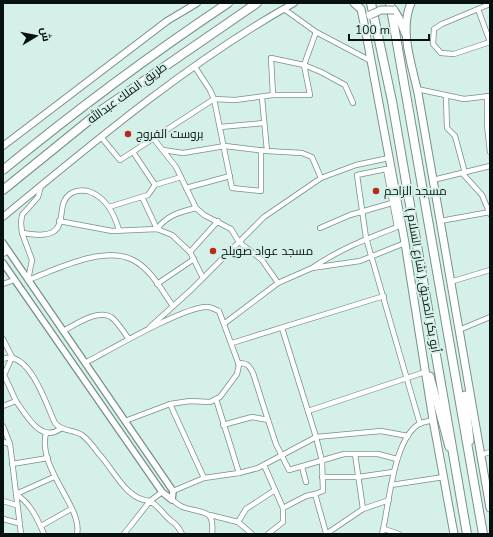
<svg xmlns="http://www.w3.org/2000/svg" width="493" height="537" font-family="'Nunito Sans',Cairo,sans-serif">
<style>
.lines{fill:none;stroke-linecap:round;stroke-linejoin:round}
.minor-casing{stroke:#77908b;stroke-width:6}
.tertiary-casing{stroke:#77908b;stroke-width:8}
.secondary-casing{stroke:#77908b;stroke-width:8}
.primary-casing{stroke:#77908b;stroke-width:9}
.motorway-casing{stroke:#77908b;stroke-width:10}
.minor{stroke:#fff;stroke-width:4.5}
.tertiary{stroke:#fff;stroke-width:5.5}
.secondary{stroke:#fff;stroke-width:6}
.primary{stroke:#fff;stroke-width:7}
.motorway{stroke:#fff;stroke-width:8}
.primary-bridge-casing{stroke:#77908b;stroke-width:9;stroke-linecap:butt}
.primary-bridge{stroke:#fff;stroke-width:7}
.poi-dot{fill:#b82b19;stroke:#d5efe9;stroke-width:1.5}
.labels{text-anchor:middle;stroke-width:4;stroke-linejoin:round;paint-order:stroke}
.street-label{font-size:12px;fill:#07110f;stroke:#d5efe9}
.poi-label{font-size:12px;fill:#07110f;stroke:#d5efe9;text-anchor:start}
</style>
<rect width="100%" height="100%" fill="#d5efe9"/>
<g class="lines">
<g class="minor-casing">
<g id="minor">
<path d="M490 4 442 24 434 29 433 44 441 53 454 54 490 42"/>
<path d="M284 9 316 32 371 61"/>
<path d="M478 9 490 42"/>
<path d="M195 67 210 90 214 99 232 188 261 191V150"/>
<path d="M417 89 464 99 490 96"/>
<path d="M273 95 271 58 304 65 321 72 345 85 353 103"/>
<path d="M487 96V125L490 152"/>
<path d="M446 97 447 128 455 136 465 173"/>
<path d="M262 98 267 151"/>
<path d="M220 127 264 123"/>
<path d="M101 137 120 160 214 99 235 100 273 95H310L304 65 316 32"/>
<path d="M153 138 176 167 196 208 204 215 231 229 239 242 262 260 278 283"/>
<path d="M163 150 183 153 225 146 267 151 302 153 312 157 321 178"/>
<path d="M133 152 155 185"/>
<path d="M463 174 482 195 490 214"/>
<path d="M433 180 490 166"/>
<path d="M186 188 230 176"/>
<path d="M142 197 157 229C167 215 180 212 196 208"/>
<path d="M109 207 148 195 155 185 181 177"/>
<path d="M59 221 112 231 157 229 172 235 190 252 203 278"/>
<path d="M440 221 490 212"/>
<path d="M320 228 350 215 392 203"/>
<path d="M22 233C32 234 44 237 53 232 66 224 57 203 70 194 76 190 82 190 88 191 106 197 114 213 119 230"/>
<path d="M190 252 218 221"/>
<path d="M3 254 8 251"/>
<path d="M312 268C340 249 366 239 397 227L386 169 357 175 366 238 420 424"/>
<path d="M28 280C57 269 104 245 133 260 151 269 162 291 173 306"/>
<path d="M28 280 32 260 22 233 21 223 22 215 38 197 41 186"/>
<path d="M450 282 490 270"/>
<path d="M3 284 14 280"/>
<path d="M157 284 194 259"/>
<path d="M225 323 278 283 312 268 360 261 405 243"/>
<path d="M150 327 191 290 264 217 321 178 356 165 389 158"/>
<path d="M282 328 316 437 322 461 323 491 315 494 326 533"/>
<path d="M459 330 490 317"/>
<path d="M63 331C75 325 97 309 111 317 118 322 124 333 129 339"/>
<path d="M3 339 12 357 4 375 16 401 3 406"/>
<path d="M232 343 384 296"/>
<path d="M3 359C6 358 10 357 12 358 33 362 47 406 55 423 62 432 73 429 82 435 89 440 94 448 99 454 114 470 126 500 150 501L162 492"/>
<path d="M85 363C108 351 186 305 208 307 211 307 216 310 219 311L239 365 237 374 220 397 210 402 190 401 170 404 125 421"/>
<path d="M238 363C247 363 249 365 253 373L268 420"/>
<path d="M216 399 239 473"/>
<path d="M16 401C26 415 41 443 60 429"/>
<path d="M170 404 204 478"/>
<path d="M308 411 425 372"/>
<path d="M223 425 252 417 268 420 276 444 289 470 344 454H378L397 459"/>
<path d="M3 426 10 444 21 534"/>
<path d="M46 433C37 469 83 507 77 534"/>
<path d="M3 442 10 444"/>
<path d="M355 454 363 509"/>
<path d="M480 455 490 452"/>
<path d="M12 464 48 458"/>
<path d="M264 465 283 508V522L268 534"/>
<path d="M302 467 306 482"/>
<path d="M322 477H358L393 472"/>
<path d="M391 485 444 477"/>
<path d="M173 491 204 478 239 473 258 468 316 437 381 431 408 436"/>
<path d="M16 494C31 504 37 518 44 534"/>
<path d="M16 494 54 477"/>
<path d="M172 500C176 502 179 506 183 507 201 514 215 507 212 534"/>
<path d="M3 501 16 505"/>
<path d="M283 508 306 496 315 494"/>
<path d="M210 515 238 522 252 534"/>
<path d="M3 519 18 523"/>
<path d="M238 522 246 509 275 490"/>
<path d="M41 526 71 509"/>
<path d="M384 529 399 534"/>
<path d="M124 534 150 501C158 506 161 511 167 517 175 526 175 520 182 534"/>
<path d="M326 534 363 509 389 500"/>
<path d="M382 534C389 507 393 436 421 423 425 422 429 421 433 420"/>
</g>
</g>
<g class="tertiary-casing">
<path id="tertiary" d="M3 243 173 491 172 500 162 492 3 263"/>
</g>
<g class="secondary-casing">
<g id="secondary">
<path d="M3 146 167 21 197 3"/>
<path d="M3 217C95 141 190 61 294 3"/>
</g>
</g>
<g class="primary-casing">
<g id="primary">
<path d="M354 3 361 9 365 28 405 243 433 420 454 534"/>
<path d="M411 3C399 31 412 65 418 93L490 508"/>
<path d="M394 10 399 18 405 33"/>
<path d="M430 376 449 447"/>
<path d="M465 395 470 441"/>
</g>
</g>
<g class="motorway-casing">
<g id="motorway">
<path d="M371 3 392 101 467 534"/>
<path d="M390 3 483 534"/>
<path d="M3 170C75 111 150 55 228 3"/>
<path d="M3 190 103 109 257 3"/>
</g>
</g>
<use href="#minor" class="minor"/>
<use href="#tertiary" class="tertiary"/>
<use href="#secondary" class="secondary"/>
<use href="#primary" class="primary"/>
<use href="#motorway" class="motorway"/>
<g class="primary-bridge-casing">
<path id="primary-bridge" d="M370 15 381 10H394"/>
</g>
<use href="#primary-bridge" class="primary-bridge"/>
</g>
<g class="poi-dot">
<circle cx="128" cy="134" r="4"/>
<circle cx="376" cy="191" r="4"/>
<circle cx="213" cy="251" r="4"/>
</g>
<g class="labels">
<g class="street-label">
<text transform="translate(127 93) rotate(-36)" y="4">طريق الملك عبدالله</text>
<text transform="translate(423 280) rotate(80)" y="4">( شارع السلام ) أبو بكر الصديق</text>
</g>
<g class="poi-label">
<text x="136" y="138">بروست الفروج</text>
<text x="384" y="195">مسجد الزاحم</text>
<text x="221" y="255">مسجد عواد صويلح</text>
</g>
</g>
<rect width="493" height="537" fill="none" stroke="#07110f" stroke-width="8"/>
<g transform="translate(36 36) rotate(80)" stroke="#d5efe9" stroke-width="3" paint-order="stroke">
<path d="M0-3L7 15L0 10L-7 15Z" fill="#07110f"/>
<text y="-6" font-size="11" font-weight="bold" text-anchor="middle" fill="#07110f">ش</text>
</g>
<path d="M349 34v6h80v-6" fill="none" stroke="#07110f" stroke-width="2"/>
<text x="355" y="34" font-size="12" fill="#07110f" stroke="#d5efe9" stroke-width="3" paint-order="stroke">100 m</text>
</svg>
